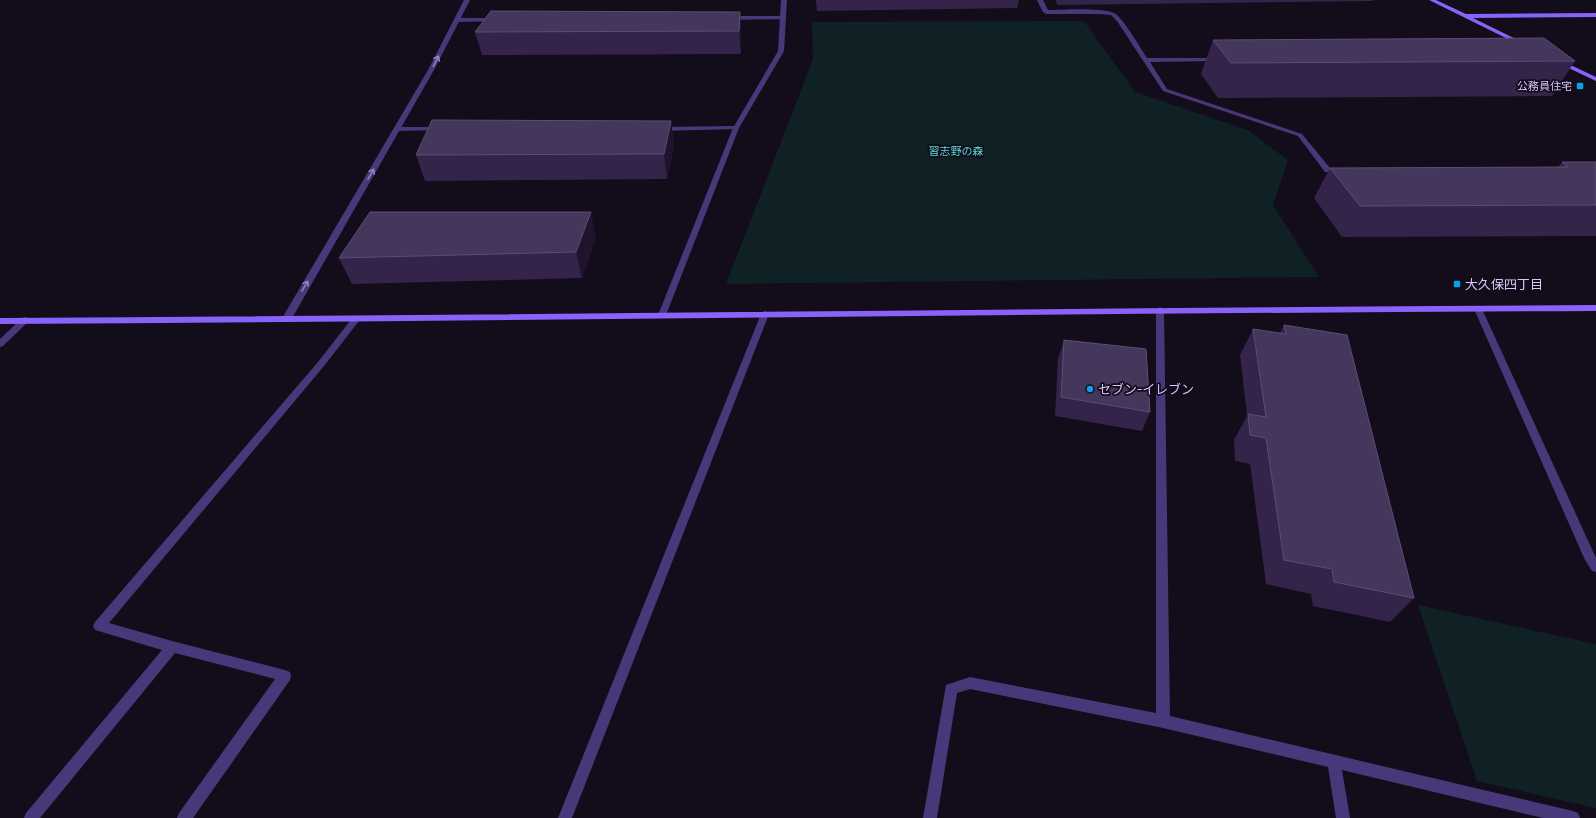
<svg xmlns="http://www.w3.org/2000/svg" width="1596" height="818" font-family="Barlow,'Noto Sans JP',sans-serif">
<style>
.green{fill:#0f2125}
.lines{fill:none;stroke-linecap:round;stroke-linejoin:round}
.lane{fill:#493879;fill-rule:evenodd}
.street{fill:#493879;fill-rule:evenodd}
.secondary{fill:#8862f9;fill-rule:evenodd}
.wall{fill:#342449}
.shaded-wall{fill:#1f132e}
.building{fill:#45365c;stroke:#5d4d75}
.oneway{stroke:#9280bb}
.poi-dot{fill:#08a0e8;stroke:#120c1b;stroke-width:1.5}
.labels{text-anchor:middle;stroke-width:3.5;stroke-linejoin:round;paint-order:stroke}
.far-poi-label{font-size:11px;fill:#dac8fd;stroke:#120c1b;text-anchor:end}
.far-park-label{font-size:11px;fill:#58d9d6;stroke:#120c1b}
.poi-label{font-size:13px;fill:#dac8fd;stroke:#120c1b;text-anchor:start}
</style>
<rect width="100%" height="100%" fill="#120c1b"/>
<g class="green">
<path d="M1084 21 1135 92 1248 130 1288 160 1273 205 1319 277 726 284 813 59 812 22Z"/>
<path d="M1418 605 1596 644V808L1477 781Z"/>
</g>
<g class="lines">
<g class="lane">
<path d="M1037 0H1043L1048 10C1064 10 1100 7 1114 13 1122 16 1141 49 1147 58H1221V60L1219 61 1150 62 1167 89 1302 134 1330 168H1342L1346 170 1342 172H1325L1298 136 1163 91 1117 21 1111 15 1100 14H1046L1043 12Z"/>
<path d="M783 16 785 17V19L727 20 724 18 727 16Z"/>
<path d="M497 18 500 20 499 21 457 22 454 20 457 18Z"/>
<path d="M736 126 738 127V129L659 131 656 129 659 127Z"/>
<path d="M441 127 443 128V130L397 131 394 129 397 127Z"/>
<path d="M1478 306 1482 309 1596 558V572L1592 571 1585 560 1474 309Z"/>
<path d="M765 311 769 314 572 818H558L761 314Z"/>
</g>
<g class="street">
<path d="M464 0H470L434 70 291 320 289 322H283L281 320 428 70Z"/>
<path d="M781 0H787L784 51 739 128 666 315 665 317H659L658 315 733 128 778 51Z"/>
<path d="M1160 307 1164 310 1170 716 1573 811 1578 813 1580 818H1543L1342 770 1350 818H1336L1328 767 1163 728 970 689 957 693 937 818H923L946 685 970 677 1156 713V310Z"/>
<path d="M356 316 361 319 359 321 324 366 109 623 172 641 285 670 290 672 291 676 290 680 193 818H177L179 813 275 679 175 653 40 818H24L26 813 162 650 95 630 93 626 95 622 318 362 353 317Z"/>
<path d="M25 317 28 318 30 320 28 322 3 346 0 347V339L22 318Z"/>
</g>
<g class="secondary">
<path d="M1429 0H1436L1466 14 1596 13V17L1473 18 1524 43 1525 44 1522 46Z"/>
<path d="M1558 61H1562L1596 77V81L1558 63Z"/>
<path d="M1596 305V311C1064 313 532 321 0 324V318C532 315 1064 308 1596 305Z"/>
</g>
</g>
<g class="wall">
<path d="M816 0H1019L1017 8 817 11Z"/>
<path d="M1055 0H1373V1L1058 5Z"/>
<path d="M740 12 741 35V54L482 55 475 32Z"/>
<path d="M1213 40 1575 61 1552 96 1218 98 1201 74Z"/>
<path d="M671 121 674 146 667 179 425 181 416 155Z"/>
<path d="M1562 162H1596V236L1342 237 1314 198 1330 168 1558 167Z"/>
<path d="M596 238 582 278 352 284 339 258Z"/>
<path d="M1284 325 1414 598 1390 622 1313 606 1311 594 1266 584 1250 464 1235 461 1234 440 1247 416 1240 355 1253 329 1280 333Z"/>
<path d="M1064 340 1150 412 1142 431 1055 416 1058 359Z"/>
</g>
<g class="shaded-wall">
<path d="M740 12 741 35V54L739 31Z"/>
<path d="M671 121 674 146 667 179 664 154Z"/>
<path d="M591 212 596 238 582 278 576 252Z"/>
</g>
<g class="building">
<path d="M491 11 740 12 739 31 475 32Z"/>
<path d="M1544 38 1575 61 1231 63 1213 40Z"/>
<path d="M432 120 671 121 664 154 416 155Z"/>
<path d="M1562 162H1596V205L1360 206 1330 168 1568 167Z"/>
<path d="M370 212H591L576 252 339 258Z"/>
<path d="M1284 325 1347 335 1414 598 1334 582 1332 569 1284 560 1266 438 1250 435 1248 414 1266 417 1253 329 1286 334Z"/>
<path d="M1064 340 1146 349 1150 412 1061 397Z"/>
</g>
<defs><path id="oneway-shaft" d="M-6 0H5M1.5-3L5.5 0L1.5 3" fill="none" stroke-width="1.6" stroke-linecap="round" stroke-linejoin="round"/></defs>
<g class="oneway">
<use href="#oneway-shaft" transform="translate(436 61) rotate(-63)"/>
<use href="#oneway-shaft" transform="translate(371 174) rotate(-60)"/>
<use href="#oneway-shaft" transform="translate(305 286) rotate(-60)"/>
</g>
<g class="poi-dot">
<rect x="1576" y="82" width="8" height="8" rx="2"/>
<rect x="1453" y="280" width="8" height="8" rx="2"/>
<circle cx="1090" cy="389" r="4"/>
</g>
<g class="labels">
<g class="far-poi-label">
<text x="1572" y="90">公務員住宅</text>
</g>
<g class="far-park-label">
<text x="956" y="155">習志野の森</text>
</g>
<g class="poi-label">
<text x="1465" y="289">大久保四丁目</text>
<text x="1098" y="394">セブン-イレブン</text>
</g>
</g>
</svg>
